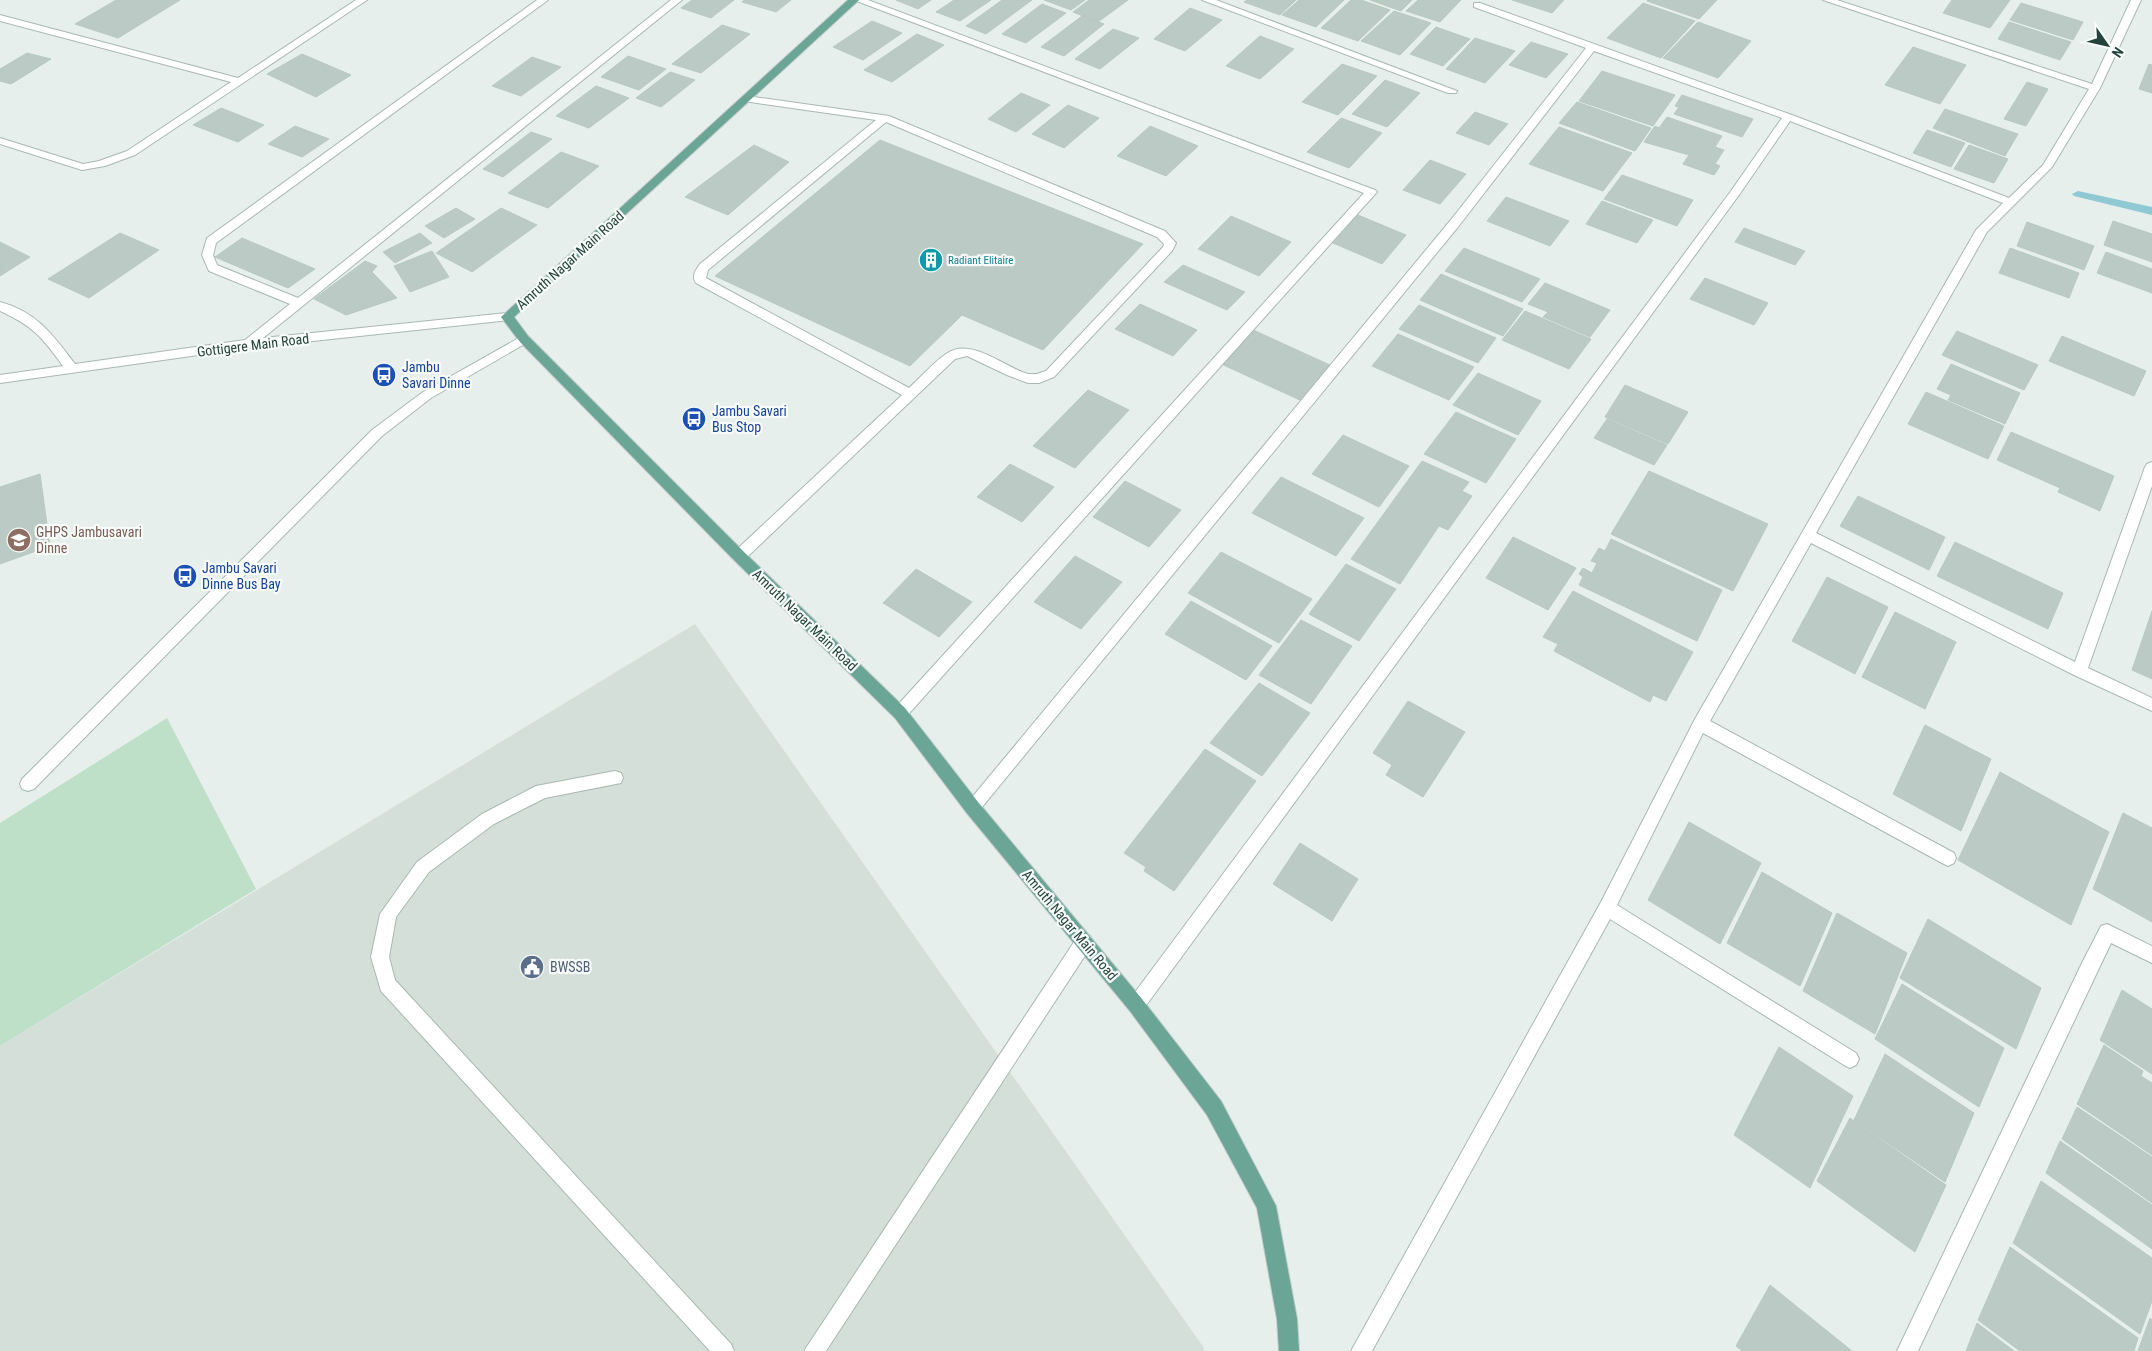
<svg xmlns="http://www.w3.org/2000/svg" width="2152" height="1351" font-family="'Roboto Condensed',sans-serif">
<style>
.built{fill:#d4dfda}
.green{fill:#bfe0c8}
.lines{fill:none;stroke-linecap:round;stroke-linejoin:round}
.stream{fill:#8ec9d4;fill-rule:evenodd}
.building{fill:#bbcac4;stroke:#b8c9c2}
.minor-casing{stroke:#a8b8b2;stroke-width:2}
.major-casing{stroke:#c2cac8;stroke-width:2}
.minor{fill:#fff;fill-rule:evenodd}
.major{fill:#6aa596;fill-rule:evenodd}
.labels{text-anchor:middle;stroke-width:4.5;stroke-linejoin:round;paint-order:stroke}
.far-culture-label{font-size:11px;fill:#0d838f;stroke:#f7fbf9;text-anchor:start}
.street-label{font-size:14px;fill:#24423a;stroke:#f7fbf9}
.transit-label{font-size:14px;fill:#164399;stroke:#f7fbf9;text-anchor:start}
.education-label{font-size:14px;fill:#785e54;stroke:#f7fbf9;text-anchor:start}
.service-label{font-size:14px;fill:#4e5e75;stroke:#f7fbf9;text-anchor:start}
</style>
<rect width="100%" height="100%" fill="#e6efeb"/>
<path class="built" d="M695 624 1204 1348 1203 1351H0V1046Z"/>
<path class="green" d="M167 718 256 889 0 1046V823Z"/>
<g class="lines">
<path class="stream" d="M2078 191 2152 207V215L2074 196 2072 194Z"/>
</g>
<g class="building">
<path d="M116 0H180L118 38 75 24Z"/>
<path d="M692 0H734L711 18 681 8Z"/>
<path d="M744 0H791L776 12 742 2Z"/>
<path d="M896 0H931L918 9Z"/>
<path d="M954 0H991L960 21 936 12Z"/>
<path d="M1002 0H1032L986 34 966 26Z"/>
<path d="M1044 0H1085L1071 10Z"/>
<path d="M1089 0H1128L1098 22 1073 12Z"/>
<path d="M1247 0H1296L1280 15 1244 2Z"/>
<path d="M1299 0H1344L1316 27 1282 15Z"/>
<path d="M1351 0H1361L1390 10 1358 41 1321 28Z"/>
<path d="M1370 0H1412L1401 11Z"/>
<path d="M1418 0H1461L1440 22 1406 11Z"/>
<path d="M1512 0H1564L1552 13Z"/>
<path d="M1648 0H1717L1699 19 1647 1Z"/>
<path d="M1952 0H2010L1990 28 1943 13Z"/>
<path d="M1643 3 1695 21 1661 58 1607 38Z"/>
<path d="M2021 3 2083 22 2073 40 2010 20Z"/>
<path d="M1042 4 1066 13 1026 43 1002 34Z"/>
<path d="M1190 8 1222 20 1185 51 1154 39Z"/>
<path d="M1394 11 1431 23 1400 55 1361 41Z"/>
<path d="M1082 16 1104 24 1064 56 1041 47Z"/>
<path d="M872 21 902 33 863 60 833 47Z"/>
<path d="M1698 22 1751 41 1718 78 1663 58Z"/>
<path d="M2009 22 2071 42 2060 60 1998 39Z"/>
<path d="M722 25 750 34 701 73 672 64Z"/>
<path d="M1436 27 1470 39 1443 66 1410 54Z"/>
<path d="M1113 29 1139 38 1100 69 1075 59Z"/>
<path d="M917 34 944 45 892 82 864 70Z"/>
<path d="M1260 36 1294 49 1260 79 1226 66Z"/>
<path d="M1475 38 1515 51 1485 83 1446 69Z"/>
<path d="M1531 42 1568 54 1546 78 1509 65Z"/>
<path d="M1913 47 1966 65 1940 104 1885 85Z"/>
<path d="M27 53 51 59 11 84 0 81V69Z"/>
<path d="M302 54 351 75 316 97 267 74Z"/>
<path d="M628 56 666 69 639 90 601 77Z"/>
<path d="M532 57 561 67 521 96 492 86Z"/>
<path d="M1342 64 1377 76 1338 115 1302 102Z"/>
<path d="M2149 64 2152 65V93L2139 89Z"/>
<path d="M1602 71 1675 95 1653 126 1579 101Z"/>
<path d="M670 72 695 80 661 107 636 98Z"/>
<path d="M1385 80 1420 93 1387 127 1352 114Z"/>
<path d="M2027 82 2048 89 2026 126 2004 119Z"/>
<path d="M596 86 629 98 589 128 556 116Z"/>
<path d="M1021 93 1050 105 1016 132 988 119Z"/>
<path d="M1682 95 1753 119 1742 137 1674 114 1679 107 1675 106Z"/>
<path d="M1577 102 1651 128 1635 151 1559 123Z"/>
<path d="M1068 105 1099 118 1064 148 1032 134Z"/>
<path d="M221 108 264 125 238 142 193 125Z"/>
<path d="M1945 109 2018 134 2005 156 1933 128Z"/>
<path d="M1475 112 1508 124 1489 145 1456 133Z"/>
<path d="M1667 117 1722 136 1715 147 1724 150 1715 164 1720 166 1714 175 1683 164 1689 155 1644 142 1655 126 1659 128Z"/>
<path d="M1341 118 1382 133 1349 168 1307 152Z"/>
<path d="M295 126 329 139 302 157 268 144Z"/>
<path d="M1150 126 1198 146 1166 176 1117 156Z"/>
<path d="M1559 127 1632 153 1603 191 1529 164Z"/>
<path d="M1927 130 1965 143 1951 167 1913 153Z"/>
<path d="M531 132 552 139 503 177 483 169Z"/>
<path d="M880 140 1143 244 1043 350 962 315 910 366 715 276Z"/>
<path d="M754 145 789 162 728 215 685 197Z"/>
<path d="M1969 145 2008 159 1994 183 1954 169Z"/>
<path d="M561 152 599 166 548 208 508 193Z"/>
<path d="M1430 160 1466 174 1440 204 1403 190Z"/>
<path d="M1622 175 1693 200 1677 226 1604 199Z"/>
<path d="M1506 197 1569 221 1550 246 1487 221Z"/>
<path d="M1602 201 1653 220 1637 243 1586 224Z"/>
<path d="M456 208 475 219 444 238 425 226Z"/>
<path d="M501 208 537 225 472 272 436 253Z"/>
<path d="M1358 215 1406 235 1382 264 1333 243Z"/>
<path d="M1231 216 1291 242 1259 276 1198 249Z"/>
<path d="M2113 221 2152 234V262L2104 245Z"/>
<path d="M2027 222 2094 246 2084 270 2017 246Z"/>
<path d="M1744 228 1805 251 1795 265 1735 242Z"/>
<path d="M120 233 159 250 89 298 48 279Z"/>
<path d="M420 233 432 243 395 263 383 252Z"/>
<path d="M242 238 315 269 288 288 215 257Z"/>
<path d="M0 243V242L30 257 0 276Z"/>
<path d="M1464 248 1540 279 1522 302 1445 271Z"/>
<path d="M2010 248 2079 273 2069 298 1999 273Z"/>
<path d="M432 251 449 277 410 292 394 266Z"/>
<path d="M2106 252 2152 269V293L2097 273Z"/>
<path d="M365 261 377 266 372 272 397 298 346 315 314 299Z"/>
<path d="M1183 265 1245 292 1227 310 1164 282Z"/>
<path d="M1441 274 1523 309 1503 336 1420 300Z"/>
<path d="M1705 278 1768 303 1754 325 1690 299Z"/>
<path d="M1545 283 1610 310 1590 337 1543 317 1548 312 1528 304Z"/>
<path d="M1140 304 1197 330 1173 356 1115 329Z"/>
<path d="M1419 305 1496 338 1478 363 1399 329Z"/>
<path d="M1525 311 1591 339 1569 369 1502 340Z"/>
<path d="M1251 329 1332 366 1302 401 1219 363Z"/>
<path d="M1957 331 2038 365 2024 390 1942 355Z"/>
<path d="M1398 334 1474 367 1449 400 1372 366Z"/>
<path d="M2062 336 2146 371 2134 396 2049 361Z"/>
<path d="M1951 364 2020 393 2005 424 1948 400 1951 395 1937 389Z"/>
<path d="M1478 373 1541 401 1518 435 1453 405Z"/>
<path d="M1625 385 1688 412 1668 444 1605 417Z"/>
<path d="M1088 390 1129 410 1075 468 1033 446Z"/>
<path d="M1926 392 2004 426 1988 459 1908 424Z"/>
<path d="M1456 412 1516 439 1486 483 1424 454Z"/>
<path d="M1607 419 1667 445 1654 465 1594 438Z"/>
<path d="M2011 432 2114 476 2100 511 2058 492 2060 488 1997 460Z"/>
<path d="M1343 435 1409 466 1379 507 1312 474Z"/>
<path d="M1422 461 1469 482 1462 491 1472 496 1448 530 1439 526 1400 584 1351 559Z"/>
<path d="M1010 464 1054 487 1022 522 977 497Z"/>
<path d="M1649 471 1768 524 1733 591 1611 534Z"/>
<path d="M40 474 50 546 0 564V487Z"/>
<path d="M1281 477 1364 518 1336 556 1252 513Z"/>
<path d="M1125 481 1181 510 1149 547 1093 517Z"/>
<path d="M1858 496 1945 537 1929 570 1840 526Z"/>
<path d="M1513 537 1576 568 1548 610 1486 578Z"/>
<path d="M1611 539 1722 590 1697 641 1579 585 1583 577 1579 574 1583 568 1592 573 1597 563 1591 561 1599 548 1605 551Z"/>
<path d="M1955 542 2063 593 2048 629 1937 576Z"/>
<path d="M1221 552 1312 599 1279 643 1188 593Z"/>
<path d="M1075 556 1122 582 1081 629 1034 602Z"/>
<path d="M1346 564 1396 589 1359 641 1309 614Z"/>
<path d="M916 569 972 602 939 637 883 603Z"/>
<path d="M1827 577 1888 607 1855 674 1792 641Z"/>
<path d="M1573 591 1693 652 1666 701 1653 695 1650 702 1554 651 1558 644 1543 637Z"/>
<path d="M1191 601 1272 646 1246 680 1165 634Z"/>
<path d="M2152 611V679L2132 670Z"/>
<path d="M1895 612 1956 642 1925 709 1862 677Z"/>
<path d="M1301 620 1352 646 1311 704 1259 675Z"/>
<path d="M1259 683 1310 713 1262 776 1210 743Z"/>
<path d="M1408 701 1465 732 1423 797 1386 775 1392 765 1373 753Z"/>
<path d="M1925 725 1991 759 1961 831 1893 794Z"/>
<path d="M1205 749 1256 781 1174 891 1144 871 1146 867 1124 853Z"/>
<path d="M2000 772 2109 832 2071 925 1958 860Z"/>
<path d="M2123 813 2152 828V922L2093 889Z"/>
<path d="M1689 822 1761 863 1720 944 1648 900Z"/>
<path d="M1300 843 1358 879 1332 921 1273 884Z"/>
<path d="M1762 872 1832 913 1800 986 1727 943Z"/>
<path d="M1837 913 1907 953 1875 1034 1803 991Z"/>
<path d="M1928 919 2041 988 2016 1049 1900 978Z"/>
<path d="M1902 984 2004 1048 1979 1107 1875 1039Z"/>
<path d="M2122 990 2152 1009V1074L2100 1040Z"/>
<path d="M2104 1045 2143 1071 2141 1076 2152 1083V1155L2077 1104Z"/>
<path d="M1779 1047 1853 1096 1810 1188 1734 1135Z"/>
<path d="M1885 1054 1974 1113 1945 1182 1854 1120Z"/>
<path d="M2077 1107 2152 1157V1203L2062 1139Z"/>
<path d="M1850 1118 1946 1185 1915 1252 1817 1181Z"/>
<path d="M2060 1141 2152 1205V1249L2046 1173Z"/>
<path d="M2041 1181 2152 1258V1301L2140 1334 2013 1243Z"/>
<path d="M2010 1247 2138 1338 2134 1351H2020L1978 1320Z"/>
<path d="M1770 1285 1852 1351H1742L1736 1346Z"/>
<path d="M2150 1318 2152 1320V1351H2138Z"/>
<path d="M1977 1323 2014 1351H1966Z"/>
</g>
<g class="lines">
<g class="minor-casing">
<g id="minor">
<path d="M356 0H367L135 155 105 166 82 170 0 144V138L83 164 99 161 127 151 231 82 0 21V15L238 78Z"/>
<path d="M537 0H548L216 243 213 255 217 265 298 298 671 0H682L263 338 507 313 513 317 511 320 248 348 0 383V375L63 366C42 337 33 326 0 311V302C37 312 53 335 75 364L245 340 290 304 209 271 202 255 207 238Z"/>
<path d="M854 0H868L1375 190 1377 192 905 718 900 720 895 718 892 713 895 708 1364 193Z"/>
<path d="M1202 0H1216L1457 91 1456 93H1448Z"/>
<path d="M1823 0H1837L2092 84 2131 0H2141L2100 88 2052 167 1987 232 1816 533 2075 662 2145 467 2147 464 2152 462V486L2088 668 2152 698V711L2074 675 1811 543 1710 721 1954 853 1956 858 1954 863 1948 866 1942 863 1703 733 1617 905 1856 1053 1859 1059 1856 1065 1850 1068 1844 1065 1610 919 1372 1351H1351L1601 902 1695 719 1976 230 2003 203 1790 121 1739 195 1142 1011 1136 1014 1130 1011 1127 1005 1130 999 1731 191 1782 118 1594 51 1458 227 978 812 972 814 966 812 964 807 1450 221 1586 48 1474 7V3H1480L1792 115 2009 198 2043 165 2089 89Z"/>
<path d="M747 96 889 116 1165 231 1176 243 1172 251 1054 377 1039 383H1028L1007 375 967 356 955 359 744 560 739 561 734 560 732 556 734 552 902 395 696 283C691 276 696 270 700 264L876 120 743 101 742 99ZM886 122 1157 237 1164 244 1163 247 1046 371 1037 374H1028C1004 367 970 336 946 354 933 363 921 377 909 388L706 278 708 270Z"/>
<path d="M524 335 528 336 530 339 528 342 431 398 382 436 34 789 28 791 22 789 20 784 22 779 372 430 423 392Z"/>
<path d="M615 771 621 773 623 778 621 783 545 798 494 824 429 872 396 917 389 957 395 980 731 1344 734 1351H710L381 991 371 957 380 914 417 862 482 814 536 786Z"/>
<path d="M2107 924 2152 946V963L2111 943 1918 1351H1897L2082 963 2101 926Z"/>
<path d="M1084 934 1090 936 1093 942 1090 948 826 1351H804L1078 936Z"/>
</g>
</g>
<g class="major-casing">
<path id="major" d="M848 0H859L514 317 528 336 744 552 905 708 978 802 1142 999 1221 1101 1276 1206 1297 1319 1299 1351H1279L1277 1319 1257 1208 1207 1115 1130 1011 966 812 895 718 734 560 520 342 501 317Z"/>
</g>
<use href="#minor" class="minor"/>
<use href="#major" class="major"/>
</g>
<defs>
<g id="building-disc" transform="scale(1.25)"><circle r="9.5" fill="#0f9aa8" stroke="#f7fbf9"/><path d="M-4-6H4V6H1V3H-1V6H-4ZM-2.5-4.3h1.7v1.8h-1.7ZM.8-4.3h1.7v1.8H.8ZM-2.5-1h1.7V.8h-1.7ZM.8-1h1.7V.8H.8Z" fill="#fff"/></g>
<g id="bus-disc" transform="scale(1.25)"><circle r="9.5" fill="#1a4fb4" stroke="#f7fbf9"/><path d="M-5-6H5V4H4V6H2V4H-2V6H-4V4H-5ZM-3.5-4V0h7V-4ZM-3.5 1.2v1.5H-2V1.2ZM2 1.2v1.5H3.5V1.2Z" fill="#fff"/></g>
<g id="school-disc" transform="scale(1.25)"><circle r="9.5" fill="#8d6e63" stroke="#f7fbf9"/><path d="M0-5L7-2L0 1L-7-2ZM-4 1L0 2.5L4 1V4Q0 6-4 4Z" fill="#fff"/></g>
<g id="civic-disc" transform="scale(1.25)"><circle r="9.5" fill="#5c6f8a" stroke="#f7fbf9"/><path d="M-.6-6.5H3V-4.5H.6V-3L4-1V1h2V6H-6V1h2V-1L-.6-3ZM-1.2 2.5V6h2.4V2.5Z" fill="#fff"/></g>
</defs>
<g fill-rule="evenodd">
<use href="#building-disc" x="931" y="260"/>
<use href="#bus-disc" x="384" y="375"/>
<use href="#bus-disc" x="694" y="419"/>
<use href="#school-disc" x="19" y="540"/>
<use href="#bus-disc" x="185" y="576"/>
<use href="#civic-disc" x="532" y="967"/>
</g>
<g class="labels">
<g class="far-culture-label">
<text x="948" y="264">Radiant Elitaire</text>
</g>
<g class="street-label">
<text transform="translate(570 260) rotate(-42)" y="5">Amruth Nagar Main Road</text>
<text transform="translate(253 345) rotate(-7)" y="5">Gottigere Main Road</text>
<text transform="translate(805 620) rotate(44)" y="5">Amruth Nagar Main Road</text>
<text transform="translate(1070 925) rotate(50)" y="5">Amruth Nagar Main Road</text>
</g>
<g class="transit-label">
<text x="402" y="372">Jambu<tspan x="402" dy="16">Savari Dinne</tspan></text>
<text x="712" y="416">Jambu Savari<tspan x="712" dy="16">Bus Stop</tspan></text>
<text x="202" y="573">Jambu Savari<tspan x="202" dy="16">Dinne Bus Bay</tspan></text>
</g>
<g class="education-label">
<text x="36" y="537">GHPS Jambusavari<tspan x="36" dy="16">Dinne</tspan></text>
</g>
<g class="service-label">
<text x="550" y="972">BWSSB</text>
</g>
</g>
<g transform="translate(2107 45) rotate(124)" stroke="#f7fbf9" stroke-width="4" paint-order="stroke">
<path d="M0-4L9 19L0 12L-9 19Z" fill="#24423a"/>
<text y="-8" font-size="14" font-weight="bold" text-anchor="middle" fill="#24423a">N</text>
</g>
</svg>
